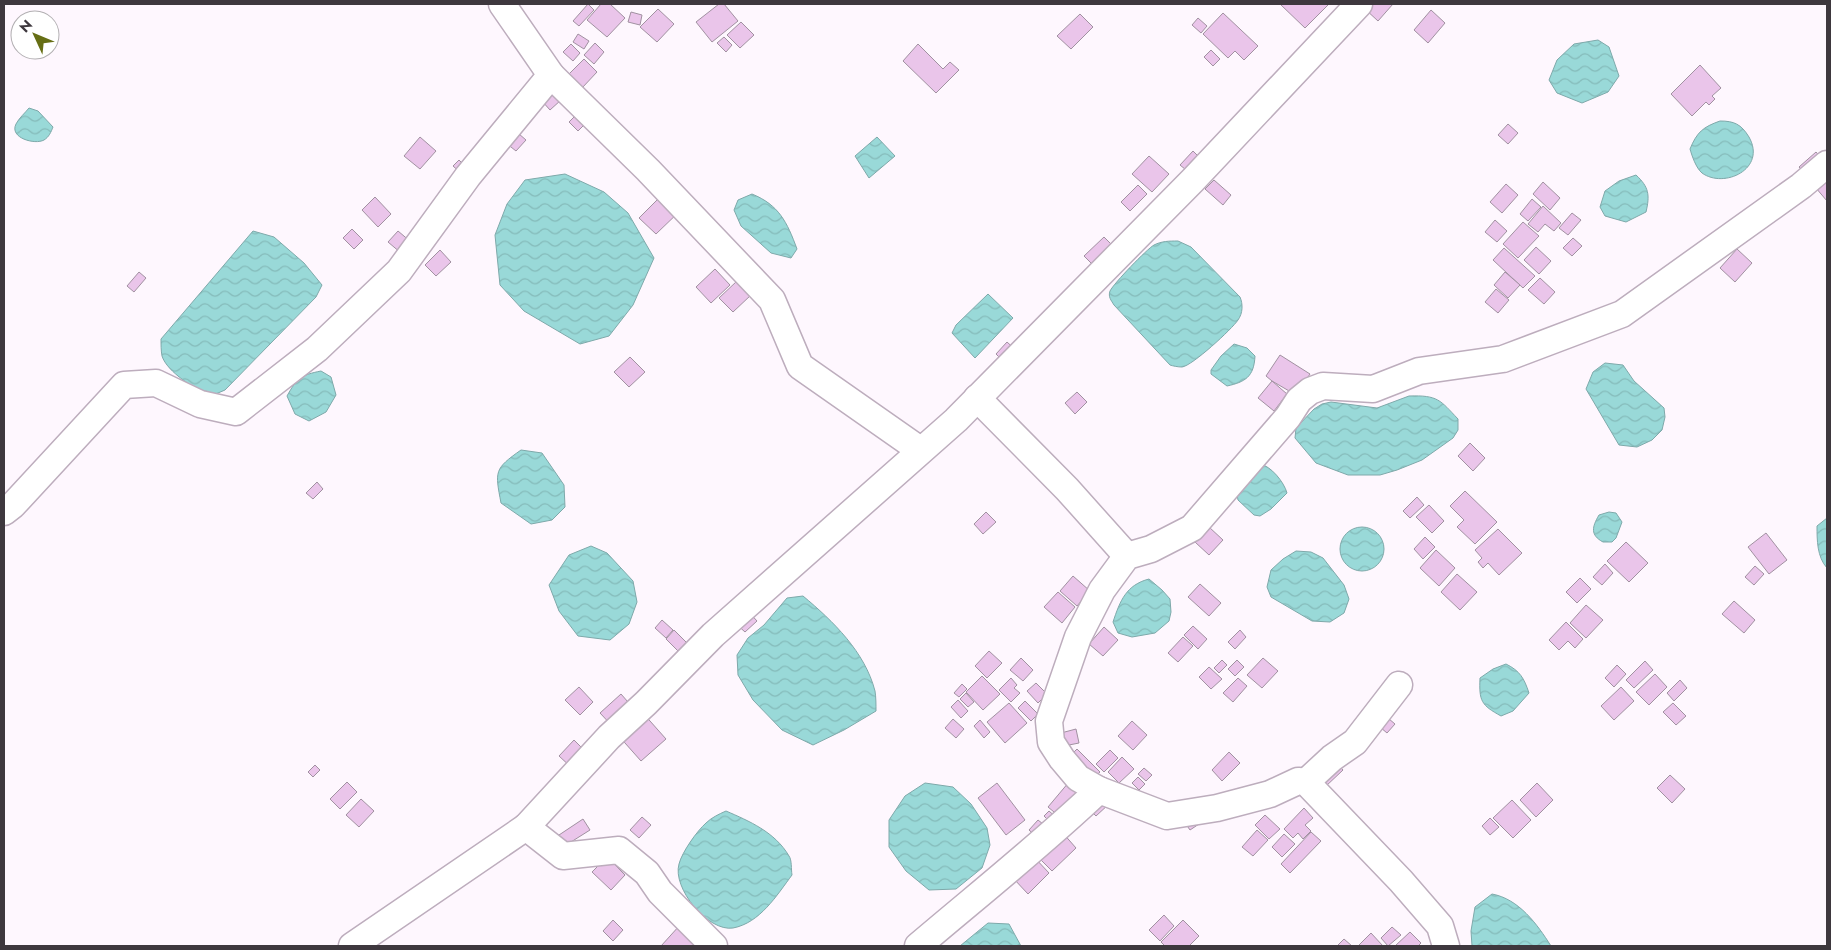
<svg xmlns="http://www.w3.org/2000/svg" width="1831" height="950" font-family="Jost,sans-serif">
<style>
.water{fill:url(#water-waves);stroke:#7ea9aa}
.building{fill:#eac5ea;stroke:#a191a1}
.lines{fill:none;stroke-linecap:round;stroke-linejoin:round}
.minor-casing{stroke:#bdadbd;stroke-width:29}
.minor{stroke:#fff;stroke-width:26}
</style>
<defs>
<pattern id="water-waves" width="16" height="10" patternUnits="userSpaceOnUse" patternTransform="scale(1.25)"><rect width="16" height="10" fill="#99d9d8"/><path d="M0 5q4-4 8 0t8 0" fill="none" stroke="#85bbba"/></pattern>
</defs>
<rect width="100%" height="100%" fill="#fef7fe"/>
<g class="water">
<path d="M1598 40 1609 47 1619 76 1608 92 1582 103 1557 93 1549 80 1557 60 1574 44Z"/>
<path d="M29 108 38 111 53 127C51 132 49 137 44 140 35 145 9 138 16 124 19 118 25 113 29 108Z"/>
<path d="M1720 121C1734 121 1741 124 1749 137 1767 169 1724 189 1702 173 1696 168 1692 156 1690 149 1697 132 1703 127 1720 121Z"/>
<path d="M877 137 895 156 869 178 855 156Z"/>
<path d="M565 174 604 192 628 213 654 258 633 305 609 336 580 344 524 311 500 285 495 235 507 204 525 180Z"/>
<path d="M1636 175C1649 187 1650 195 1646 212L1626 222 1605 216 1600 207 1605 191 1619 181Z"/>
<path d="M752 194C779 205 787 222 797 249L791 258 771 253 741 226 734 210 738 200Z"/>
<path d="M253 231 274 237 304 263 322 285 316 297 225 390 211 396C196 390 167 372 162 356 161 351 161 344 161 339Z"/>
<path d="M1178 241 1191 247 1240 297C1243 304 1243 313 1238 320 1232 329 1192 366 1182 367 1178 367 1173 366 1170 365L1114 305C1111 300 1108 297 1110 291 1114 283 1147 249 1154 245 1162 241 1169 241 1178 241Z"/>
<path d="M988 294 1013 318 975 358 952 333 956 325Z"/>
<path d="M1234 344 1247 348 1255 356C1254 377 1245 382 1227 386L1211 374V370L1221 356Z"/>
<path d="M1605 363 1623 365 1634 381 1664 408 1665 417 1662 430 1652 440 1637 447 1619 445 1586 389 1593 372Z"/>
<path d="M321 371 331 377 336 395 326 412 309 421 295 414 287 396C297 378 301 375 321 371Z"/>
<path d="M1409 396C1438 395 1440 400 1458 419V430L1453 438 1422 460 1397 470 1380 475H1348L1316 463 1295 438 1296 428 1314 409 1322 404 1331 402 1377 408Z"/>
<path d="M521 450 542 453 564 485 565 507 552 520 531 524 501 503C495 471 494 469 521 450Z"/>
<path d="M1260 464C1271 466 1284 482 1287 493L1271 509 1260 516 1254 515 1238 500 1236 489Z"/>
<path d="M1609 512 1616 513 1622 522 1616 538 1612 542H1603C1590 535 1592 527 1599 515Z"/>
<path d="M1827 518V568C1817 557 1817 540 1817 526Z"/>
<circle cx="1362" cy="549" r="22"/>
<path d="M591 546 607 553 633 581 637 602 629 624 610 640 578 636 559 611 549 585 569 555Z"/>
<path d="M1296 551 1311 552 1323 558 1344 585 1349 599 1344 613 1330 622 1312 621 1271 597 1267 587 1271 570 1283 559Z"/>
<path d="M1149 579 1162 590 1170 599 1171 612 1169 621 1155 633 1132 637 1118 633 1113 622C1120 601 1126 585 1149 579Z"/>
<path d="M803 596C833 621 865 652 875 691 876 697 876 705 876 711L844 730 813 745 782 730 753 700 738 675 737 655 748 638 764 625 787 598Z"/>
<path d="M1506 664C1520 671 1524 678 1529 693L1513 711 1501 716C1481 705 1479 701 1480 678L1493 669Z"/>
<path d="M925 783 953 787 971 804 987 828 990 845 982 868 956 889 929 890 906 871 889 847V820L905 796Z"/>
<path d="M726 811C749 821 775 832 789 856 792 860 791 869 792 875 777 895 760 923 733 928 708 932 672 888 679 864 682 852 697 831 706 823 711 818 719 814 726 811Z"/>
<path d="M1492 894C1519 899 1537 924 1551 946H1472L1471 931 1475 907Z"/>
<path d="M988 923 1009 924 1021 946H960Z"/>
</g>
<g class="building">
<path d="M588 4 594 10 579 26 573 21Z"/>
<path d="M601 4H610L625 18 607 37 587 20Z"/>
<path d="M719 4H724L738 21 712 42 696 22Z"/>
<path d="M1280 4H1329L1305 28Z"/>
<path d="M1370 4H1393L1378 21 1365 9Z"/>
<path d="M658 9 674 24 657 42 640 27Z"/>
<path d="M1431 10 1445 23 1428 43 1414 30Z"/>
<path d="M631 12 642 15 640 25 628 22Z"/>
<path d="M1223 13 1258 46 1244 60 1235 51 1228 58 1203 34Z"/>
<path d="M1080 14 1093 27 1071 49 1057 36Z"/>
<path d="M1198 18 1207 26 1201 33 1192 25Z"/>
<path d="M741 22 754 35 740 48 727 35Z"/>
<path d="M578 34 589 41 584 49 573 42Z"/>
<path d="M724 37 732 45 726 52 717 43Z"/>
<path d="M595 43 604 52 594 64 584 55Z"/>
<path d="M571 44 580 53 573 61 563 52Z"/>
<path d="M918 44 943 69 950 62 959 70 936 93 903 61Z"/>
<path d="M1211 50 1220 59 1213 66 1204 57Z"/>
<path d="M584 59 597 72 582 88 568 75Z"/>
<path d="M1700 65 1721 88 1712 96 1715 99 1709 105 1706 102 1692 116 1671 94Z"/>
<path d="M552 91 561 100 550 110 542 101Z"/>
<path d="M576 115 585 124 578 131 569 122Z"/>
<path d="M1508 124 1518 133 1508 144 1498 135Z"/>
<path d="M511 127 526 140 516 151 501 139Z"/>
<path d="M420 137 436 151 420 169 404 156Z"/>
<path d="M1193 151 1203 161 1191 174 1180 165Z"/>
<path d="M1816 152 1825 162 1808 177 1799 167Z"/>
<path d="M1149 156 1169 174 1152 192 1132 174Z"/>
<path d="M459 160 467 168 462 174 453 166Z"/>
<path d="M1827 167V201L1810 181Z"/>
<path d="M1214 180 1231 195 1223 205 1205 189Z"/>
<path d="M1543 182 1560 198 1550 210 1533 194Z"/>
<path d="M1506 184 1518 195 1502 213 1490 202Z"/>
<path d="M1138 185 1147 194 1130 211 1121 202Z"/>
<path d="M665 192 682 209 656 234 639 218Z"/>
<path d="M375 197 391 214 378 227 362 210Z"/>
<path d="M1532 199 1541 207 1528 221 1520 214Z"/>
<path d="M1543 206 1561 223 1554 231 1545 224 1538 232 1528 224Z"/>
<path d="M1572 213 1581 220 1568 235 1559 228Z"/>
<path d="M1495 220 1507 231 1497 242 1485 232Z"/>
<path d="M1523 222 1539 236 1518 258 1503 244Z"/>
<path d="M352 229 363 240 354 249 343 238Z"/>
<path d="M398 231 411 242 401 253 388 242Z"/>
<path d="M1104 237 1116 249 1096 268 1084 256Z"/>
<path d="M1573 238 1582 246 1572 256 1563 248Z"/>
<path d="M1536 247 1551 261 1539 274 1524 260Z"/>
<path d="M1504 248 1535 276 1523 288 1493 260Z"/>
<path d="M1737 249 1752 263 1735 282 1720 268Z"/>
<path d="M440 250 451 262 436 276 425 265Z"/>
<path d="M715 269 730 285 711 303 696 287Z"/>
<path d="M139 272 146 278 134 292 127 286Z"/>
<path d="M1505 272 1520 285 1508 298 1494 285Z"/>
<path d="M1540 278 1555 292 1544 304 1528 290Z"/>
<path d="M737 281 751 295 733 312 719 298Z"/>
<path d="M1496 289 1509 300 1498 313 1485 302Z"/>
<path d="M1007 342 1018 352 1006 364 996 354Z"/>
<path d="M1280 355 1310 374 1296 395 1272 381 1266 376Z"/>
<path d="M630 357 645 372 629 387 614 372Z"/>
<path d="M1272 381 1287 394 1274 411 1258 398Z"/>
<path d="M1077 392 1087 402 1075 414 1065 403Z"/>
<path d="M1470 443 1485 458 1473 471 1458 456Z"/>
<path d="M317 482 323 489 313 499 306 493Z"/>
<path d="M1465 491 1497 522 1475 544 1457 527 1464 520 1450 506Z"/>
<path d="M1417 497 1424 505 1410 518 1403 511Z"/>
<path d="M1429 505 1444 521 1432 533 1416 517Z"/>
<path d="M986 512 996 522 983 534 974 524Z"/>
<path d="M1209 527 1223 540 1209 555 1195 542Z"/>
<path d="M1498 529 1522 553 1499 575 1488 563 1483 568 1478 562 1482 558 1475 550Z"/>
<path d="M1766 533 1787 560 1769 574 1748 547Z"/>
<path d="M1425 537 1435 547 1423 559 1414 549Z"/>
<path d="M1626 542 1648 563 1629 582 1607 561Z"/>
<path d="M1436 550 1455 568 1439 586 1420 568Z"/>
<path d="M1605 564 1613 573 1602 585 1593 577Z"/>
<path d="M1755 566 1764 574 1754 585 1745 577Z"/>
<path d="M1457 574 1477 592 1460 610 1441 592Z"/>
<path d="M1073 576 1090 591 1077 606 1060 591Z"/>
<path d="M1580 578 1591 589 1577 603 1566 592Z"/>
<path d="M1200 584 1221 603 1209 616 1188 597Z"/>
<path d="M1058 592 1075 607 1062 623 1044 607Z"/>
<path d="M1734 601 1755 620 1744 633 1722 614Z"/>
<path d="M1586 605 1603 620 1586 638 1570 623Z"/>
<path d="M747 610 757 621 745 632 734 622Z"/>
<path d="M662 620 673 630 666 638 655 628Z"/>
<path d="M1566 622 1583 639 1575 648 1568 641 1559 650 1549 640Z"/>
<path d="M1193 626 1207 639 1198 649 1184 635Z"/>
<path d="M1104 627 1118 640 1103 656 1089 644Z"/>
<path d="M674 630 689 645 681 654 666 639Z"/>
<path d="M1240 630 1246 637 1235 649 1228 642Z"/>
<path d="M1183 637 1193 646 1178 662 1168 653Z"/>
<path d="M989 651 1002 663 987 678 975 666Z"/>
<path d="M1021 658 1033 670 1023 681 1010 670Z"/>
<path d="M1263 658 1278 671 1262 688 1247 675Z"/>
<path d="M1222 660 1227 665 1219 673 1214 668Z"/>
<path d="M1237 660 1244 667 1235 676 1228 669Z"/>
<path d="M1645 661 1653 670 1634 688 1626 680Z"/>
<path d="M1617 665 1626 674 1614 687 1605 678Z"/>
<path d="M1209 667 1222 679 1211 689 1199 677Z"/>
<path d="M1655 674 1667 687 1649 705 1636 692Z"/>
<path d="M982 676 1000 694 983 710 966 692Z"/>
<path d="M1011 678 1017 685 1014 688 1020 693 1011 702 999 690Z"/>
<path d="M1238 678 1247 686 1233 702 1223 693Z"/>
<path d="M1680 680 1687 688 1674 701 1667 693Z"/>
<path d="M1036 683 1047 694 1038 703 1027 691Z"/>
<path d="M962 684 967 689 959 697 954 693Z"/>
<path d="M579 687 593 702 580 715 565 700Z"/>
<path d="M1621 687 1634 701 1614 720 1601 706Z"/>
<path d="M966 693 974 702 968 707 960 699Z"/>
<path d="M621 694 635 710 615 729 600 713Z"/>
<path d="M958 700 968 711 961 718 951 707Z"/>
<path d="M1025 701 1038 714 1031 721 1018 708Z"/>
<path d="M1009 703 1027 723 1005 743 987 722Z"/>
<path d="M1673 703 1686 716 1676 725 1663 712Z"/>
<path d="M642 712 666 739 641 761 617 734Z"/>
<path d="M1382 713 1395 724 1387 733 1374 722Z"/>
<path d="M953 719 964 729 956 738 945 728Z"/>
<path d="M980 720 990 732 984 738 974 726Z"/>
<path d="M1132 721 1147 735 1133 750 1118 736Z"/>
<path d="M1076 729 1079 743 1064 746 1061 733Z"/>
<path d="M574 740 587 753 572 768 559 756Z"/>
<path d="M1077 749 1100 772 1091 780 1068 758Z"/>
<path d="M1110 750 1118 758 1104 772 1096 764Z"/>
<path d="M1229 752 1240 763 1222 781 1212 770Z"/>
<path d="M1122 757 1134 769 1119 783 1108 772Z"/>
<path d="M1334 760 1343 770 1325 787 1316 777Z"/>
<path d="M315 765 320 770 313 777 308 772Z"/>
<path d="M1144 768 1152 775 1146 781 1138 774Z"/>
<path d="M1670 775 1685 789 1672 803 1657 788Z"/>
<path d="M1138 777 1145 784 1139 790 1132 783Z"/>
<path d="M347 782 357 792 340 809 330 799Z"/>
<path d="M1069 782 1081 792 1060 817 1048 807Z"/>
<path d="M997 783 1025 820 1006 835 978 798Z"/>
<path d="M1537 783 1553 800 1536 817 1520 800Z"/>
<path d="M361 799 374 811 359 827 346 815Z"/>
<path d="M1512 800 1531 820 1513 838 1493 818Z"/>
<path d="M1109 804 1096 816 1087 807Z"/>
<path d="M1304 808 1313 818 1305 825 1311 831 1303 839 1298 833 1293 838 1284 829Z"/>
<path d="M1049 811 1057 818 1052 824 1044 816Z"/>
<path d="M1265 815 1280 829 1269 839 1255 825Z"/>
<path d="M642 817 651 825 639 838 630 830Z"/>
<path d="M1490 818 1499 827 1490 835 1482 826Z"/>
<path d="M583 819 590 830 563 847 556 837Z"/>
<path d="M1038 820 1048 828 1038 838 1029 830Z"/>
<path d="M1183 820 1199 824 1190 830Z"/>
<path d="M1257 830 1268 840 1253 856 1242 847Z"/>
<path d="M1062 832 1076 848 1052 871 1037 856Z"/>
<path d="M1311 832 1321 841 1290 873 1281 864Z"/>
<path d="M1284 834 1295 844 1282 857 1272 847Z"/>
<path d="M607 857 625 875 611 890 592 872Z"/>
<path d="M1034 857 1049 873 1028 894 1013 878Z"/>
<path d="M1164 915 1174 926 1160 941 1149 930Z"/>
<path d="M613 920 623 930 613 941 603 931Z"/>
<path d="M1183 920 1199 936 1189 946H1165L1161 942Z"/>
<path d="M680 925 697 941 692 946H661Z"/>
<path d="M1392 927 1401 935 1388 946 1381 938Z"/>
<path d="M1410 932 1421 943 1418 946H1395Z"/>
<path d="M1371 933 1383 946H1358Z"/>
<path d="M1344 939 1352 946H1337Z"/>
</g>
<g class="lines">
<g class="minor-casing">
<g id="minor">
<path d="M551 75 648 170 772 300 800 366 920 450"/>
<path d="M977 398 1067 489 1127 556"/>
<path d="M4 512 13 505 124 385 156 383 200 404 236 412 317 349 399 271 468 176 551 75 502 4"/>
<path d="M1306 782 1332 758 1355 742 1399 685"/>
<path d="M526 827 563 856 619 850 647 873 660 892 714 946"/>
<path d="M352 946 526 827 609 737 646 703 713 635 956 420 1193 180 1359 4"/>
<path d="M918 946C978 895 1041 845 1099 790"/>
<path d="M1446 946 1440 926 1401 881 1306 782 1298 781 1270 794 1217 808 1167 816 1099 790 1078 778 1062 759 1051 742 1049 721 1078 637 1102 590 1127 556 1151 549 1192 528 1288 417 1299 400 1310 391 1323 386 1373 389 1419 371 1503 359 1622 314 1801 186 1827 164"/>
</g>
</g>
<use href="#minor" class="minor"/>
</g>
<rect width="1831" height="950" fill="none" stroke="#3e383e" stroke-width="10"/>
<g transform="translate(35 35) rotate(314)"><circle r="24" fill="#ffffff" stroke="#b2afb2"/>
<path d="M0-4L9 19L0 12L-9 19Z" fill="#666e14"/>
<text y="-8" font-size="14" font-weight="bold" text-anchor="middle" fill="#3e383e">N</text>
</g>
</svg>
